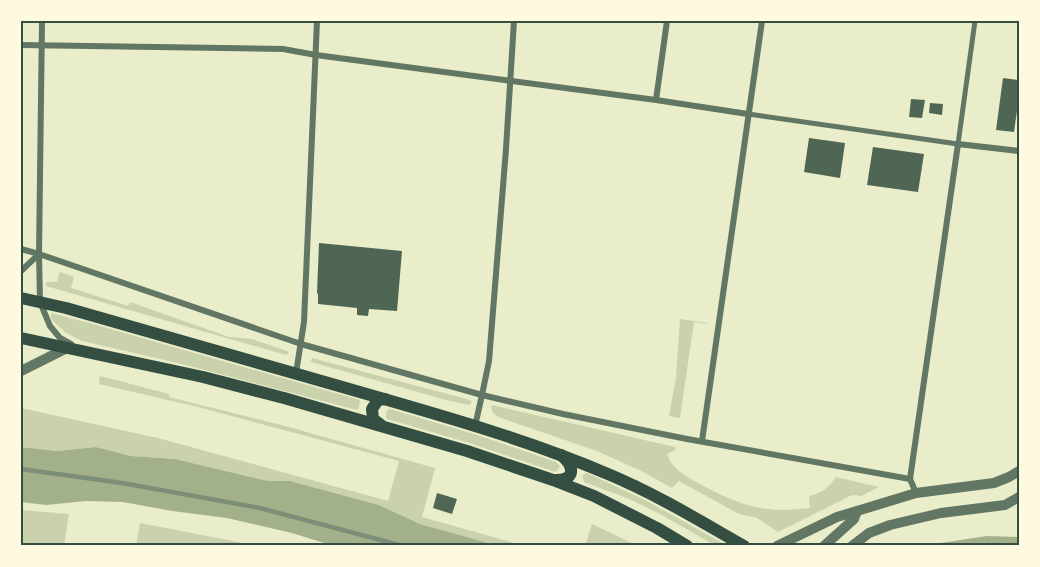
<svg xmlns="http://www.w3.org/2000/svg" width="1040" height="567" font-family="'Roboto Condensed',sans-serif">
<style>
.green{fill:#cad2ad}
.water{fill:#a3b18a}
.building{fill:#4f6655}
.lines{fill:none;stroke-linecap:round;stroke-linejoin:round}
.pedestrian{stroke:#617663;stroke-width:5}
.minor{stroke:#617663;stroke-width:6}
.tertiary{stroke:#617663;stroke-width:10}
.primary{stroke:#344e41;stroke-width:12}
.rail{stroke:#7c8e77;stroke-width:4.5}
.neatline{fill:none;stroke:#344e41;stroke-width:2}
</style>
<rect width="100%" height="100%" fill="#e9edc9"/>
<g class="green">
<path d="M60 272 74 277 71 288 128 306 130 302 229 337 252 339 287 351 289 353 286 355 46 286V282H57Z"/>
<path d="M51 313 93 324 360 400 359 408 357 410 182 364 82 341 66 333 51 319Z"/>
<path d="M680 319 708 323 707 324 694 322 680 418 669 416 676 378Z"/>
<path d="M312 358 470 400 472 402 469 405 446 400 311 362V361Z"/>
<path d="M100 376 169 394V397L285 426 435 468 422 517 525 546H499L420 524 379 505 290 481H268L175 459 131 456 96 447 57 451 21 447V408L158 438 388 501 399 461 198 407 99 384Z"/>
<path d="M492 405 675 447 676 450 667 454C669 458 670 462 674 466 679 472 686 476 693 480 716 493 741 506 768 509 782 511 796 509 810 508L809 496C823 493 828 488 836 477L879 487 861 496 852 495 778 532 757 518 739 514 679 481 672 488 641 471 597 451 498 417 493 413 491 408Z"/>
<path d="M390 409 477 435 556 462 560 466 558 470 555 472 473 444 387 419 386 417 387 410Z"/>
<path d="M587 473 645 500 728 546H716L660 514 627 498 584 482 582 476 584 474Z"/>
<path d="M21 510 69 514 64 546H21Z"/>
<path d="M140 523 258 546H136Z"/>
<path d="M592 524 638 546H585Z"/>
</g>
<g class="water">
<path d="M21 447 57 451 96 447 131 456 175 459 268 481H290L379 505 420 524 499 546H334L292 533 227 518 172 511 123 502 86 501 46 505 21 502Z"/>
<path d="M987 536 1019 537V546H921Z"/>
</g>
<g class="building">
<path d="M1003 78 1019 80V96L1014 132 996 130Z"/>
<path d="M911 99 925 100 922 118 909 117Z"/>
<path d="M930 103 943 104 942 115 929 113Z"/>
<path d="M809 138 845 143 840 178 804 172Z"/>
<path d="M873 147 924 154 918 192 867 185Z"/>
<path d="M319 243 402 251 397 311 369 309 368 316 357 315V308L318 304V294L317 293Z"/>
<path d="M437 493 457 499 452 514 433 508Z"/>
</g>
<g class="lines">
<path class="pedestrian" d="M748 114 958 144 975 21"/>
<g class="minor">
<path d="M42 21 39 254 40 302 50 326 60 338 71 344"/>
<path d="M21 45 283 49 316 55 656 100 748 114"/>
<path d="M656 100 667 21"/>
<path d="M21 249 39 254 301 344 482 395 563 414 687 439 910 479"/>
<path d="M21 271 39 254"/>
<path d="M296 373 304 322 317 21"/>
<path d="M475 426 482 395 489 361 506 149 514 21"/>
<path d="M702 441 762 21"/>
<path d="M916 493 910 479 958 144 1019 151"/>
</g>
<g class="tertiary">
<path d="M21 371 67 348"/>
<path d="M777 546 837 517 857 511 916 493 994 483 1009 477 1019 471"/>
<path d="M824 546 854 519 857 511"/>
<path d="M852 546 869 533 890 525 941 513 1005 505 1019 497"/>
</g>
<g class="primary">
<path d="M21 298 66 308C155 334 244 359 332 384 425 411 519 436 608 474 656 494 700 521 744 546"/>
<path d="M21 338 203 377 284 398 467 451 553 480 594 496 657 528 687 546"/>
<path d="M381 425 373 419 372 409 378 400 385 399"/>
<path d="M554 480C576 481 575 467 561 455"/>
</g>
<path class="rail" d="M21 469 122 483 260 508 403 546"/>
</g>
<rect width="1040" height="567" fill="none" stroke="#fefae0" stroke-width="45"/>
<rect x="22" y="22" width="996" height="522" class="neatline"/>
</svg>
